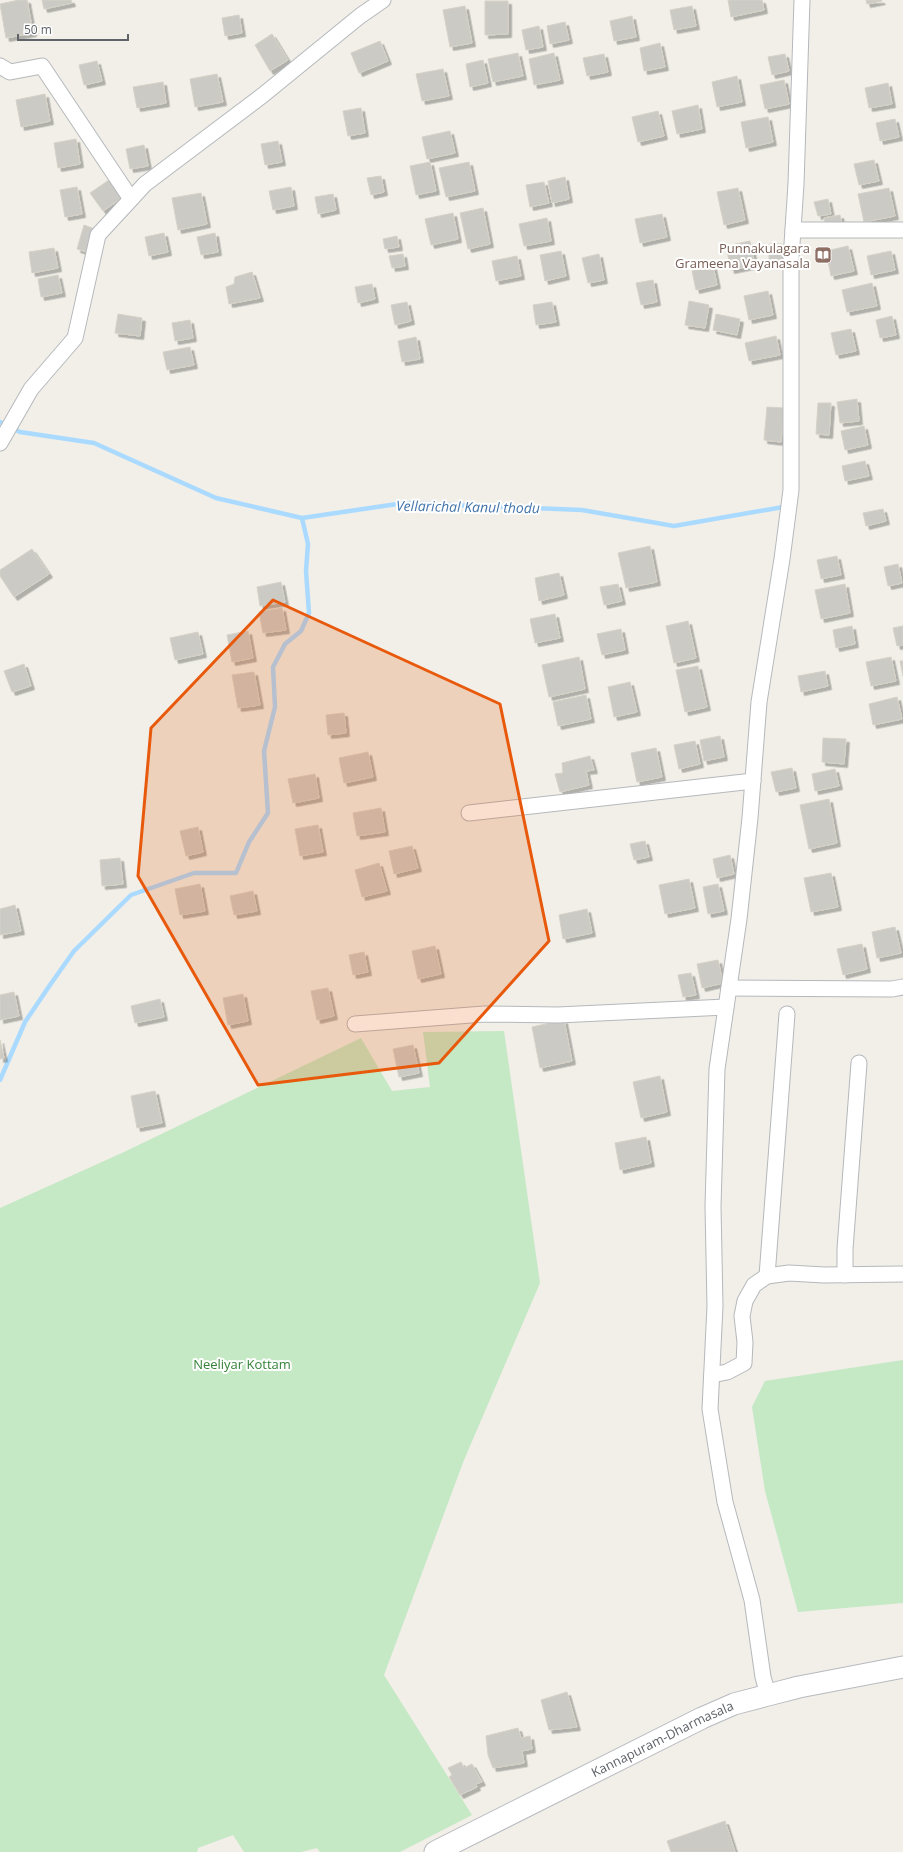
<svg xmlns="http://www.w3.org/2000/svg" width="903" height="1852" font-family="'Open Sans',sans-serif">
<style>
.green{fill:#c5e8c5}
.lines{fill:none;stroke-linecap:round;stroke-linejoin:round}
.stream{stroke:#aadaff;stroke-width:4.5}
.building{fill:#cccac5;stroke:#d6d1c6;filter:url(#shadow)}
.minor-casing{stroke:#b5b8bc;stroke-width:17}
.secondary-casing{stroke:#b6babf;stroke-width:23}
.minor{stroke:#fff;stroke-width:15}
.secondary{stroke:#fff;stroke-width:21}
.marked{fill:#e8590c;fill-opacity:0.2;stroke:#e8590c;stroke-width:3;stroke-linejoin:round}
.labels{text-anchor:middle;stroke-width:4;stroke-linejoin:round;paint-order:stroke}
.education-label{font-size:13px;fill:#785e54;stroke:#fff;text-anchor:end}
.park-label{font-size:13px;fill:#348238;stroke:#fff}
.street-label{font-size:13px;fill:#5f6368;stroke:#fff}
.water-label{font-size:14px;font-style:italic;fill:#4174aa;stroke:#fff}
</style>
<defs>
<filter id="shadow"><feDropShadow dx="3.5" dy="3.5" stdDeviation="0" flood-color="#0004"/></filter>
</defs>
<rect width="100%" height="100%" fill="#f1efe8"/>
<g class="green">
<path d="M504 1031 540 1283 464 1460 384 1675 472 1815 400 1852H320L317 1848 301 1852H244L233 1835 198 1848 197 1852H0V1208L124 1152 361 1038 392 1091 430 1087 423 1032Z"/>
<path d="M903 1360V1603L798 1612 765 1491 752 1407 765 1381Z"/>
</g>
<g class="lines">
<g class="stream">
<path d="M0 422 20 432 94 443 216 498 302 518 404 503 582 510 674 526 783 507"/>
<path d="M0 1080 25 1022 50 985 74 951 131 895 194 873H236L249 842 268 813 264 751 275 707 273 667 285 644 301 631 309 613 306 571 308 544 302 518"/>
</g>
</g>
<g class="building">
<path d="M19 0H27L33 33 6 38 0 4Z"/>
<path d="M42 0H71L72 3 44 9Z"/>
<path d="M728 0H762L764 10 731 17Z"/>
<path d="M866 0H881L882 1 867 4Z"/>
<path d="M485 1H508V34L485 35Z"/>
<path d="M465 6 472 43 450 47 443 10Z"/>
<path d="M692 6 696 26 674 30 670 10Z"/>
<path d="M239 15 242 33 225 36 222 18Z"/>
<path d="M632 16 636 37 614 41 610 21Z"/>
<path d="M565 22 569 40 550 44 547 26Z"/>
<path d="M539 26 543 47 526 50 522 30Z"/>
<path d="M272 34 288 60 270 71 255 45Z"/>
<path d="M380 41 388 61 359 73 351 53Z"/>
<path d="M660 43 665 67 644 71 640 48Z"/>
<path d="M518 53 523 76 493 82 488 59Z"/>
<path d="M554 53 560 80 534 85 529 59Z"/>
<path d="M604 54 608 72 587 76 583 58Z"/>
<path d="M785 54 789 71 772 75 768 57Z"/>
<path d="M483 60 488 83 470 87 466 64Z"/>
<path d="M97 61 102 81 84 85 79 65Z"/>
<path d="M443 69 449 96 422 101 416 74Z"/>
<path d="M217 74 223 102 195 107 190 79Z"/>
<path d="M737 76 742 102 717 107 712 82Z"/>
<path d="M784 80 789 104 765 109 760 85Z"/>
<path d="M163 82 166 103 137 108 133 87Z"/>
<path d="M888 83 892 104 869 108 865 88Z"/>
<path d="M45 94 50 121 21 127 16 100Z"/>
<path d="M698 105 702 129 677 134 672 111Z"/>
<path d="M361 108 365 133 348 136 343 111Z"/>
<path d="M658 111 664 136 638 142 632 117Z"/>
<path d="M768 117 773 142 746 148 741 122Z"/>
<path d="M895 119 899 137 880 141 876 123Z"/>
<path d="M450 131 455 153 427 159 422 137Z"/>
<path d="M76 139 80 164 58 168 54 143Z"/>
<path d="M278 141 282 162 265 165 261 144Z"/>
<path d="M144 145 148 166 130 169 126 149Z"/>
<path d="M874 160 879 181 859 185 854 164Z"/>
<path d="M430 162 436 191 416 195 410 166Z"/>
<path d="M469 162 475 191 446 197 439 168Z"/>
<path d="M381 176 384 192 371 195 367 178Z"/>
<path d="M565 177 569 199 552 203 548 181Z"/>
<path d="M109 180 122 198 103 211 90 193Z"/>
<path d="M544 182 549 203 530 207 526 185Z"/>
<path d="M77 187 82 214 65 217 60 190Z"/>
<path d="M291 187 294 206 273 210 269 191Z"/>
<path d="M738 188 745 220 724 225 717 192Z"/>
<path d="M889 188 895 216 864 222 858 194Z"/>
<path d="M201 193 207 224 178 230 172 198Z"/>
<path d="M333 194 336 210 318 214 315 197Z"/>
<path d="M828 199 831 214 818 216 814 202Z"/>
<path d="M483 208 490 244 468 249 460 213Z"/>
<path d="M453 213 458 239 431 245 425 219Z"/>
<path d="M662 214 667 237 640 243 635 219Z"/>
<path d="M840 215 842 224 826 228 824 218Z"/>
<path d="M547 218 551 241 524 246 519 224Z"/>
<path d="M84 225 95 229 87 252 77 249Z"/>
<path d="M164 233 168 252 149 256 145 237Z"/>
<path d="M215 233 218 252 201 255 197 237Z"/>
<path d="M397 236 399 247 385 249 383 239Z"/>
<path d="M750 241 755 265 731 270 726 246Z"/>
<path d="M769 244H782L783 263H769Z"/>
<path d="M848 246 854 271 831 276 826 251Z"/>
<path d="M54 248 58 268 32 273 29 252Z"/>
<path d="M561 251 566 276 545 281 540 255Z"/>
<path d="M891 251 895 270 871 275 867 256Z"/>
<path d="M403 254 405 266 392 268 389 256Z"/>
<path d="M599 254 604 280 588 283 582 258Z"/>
<path d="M517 256 521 276 496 281 492 261Z"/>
<path d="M713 266 717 285 696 290 692 271Z"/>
<path d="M252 272 260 298 229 304 226 287 234 284 235 277Z"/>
<path d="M58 275 62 293 41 297 38 279Z"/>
<path d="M653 280 657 302 641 305 636 283Z"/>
<path d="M872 283 877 306 847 312 842 290Z"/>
<path d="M372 284 375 299 358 303 355 287Z"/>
<path d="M768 291 773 315 749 320 744 296Z"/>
<path d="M689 301 709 305 705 328 685 325Z"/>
<path d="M407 302 411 321 395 325 391 305Z"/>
<path d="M552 302 556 322 536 325 533 305Z"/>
<path d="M118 314 142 318 140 336 115 333Z"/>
<path d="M716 314 740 319 737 335 713 330Z"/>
<path d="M892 316 896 335 880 338 876 320Z"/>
<path d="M190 320 193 338 175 341 172 323Z"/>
<path d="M851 329 856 351 836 355 831 333Z"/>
<path d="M776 336 780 355 749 361 745 343Z"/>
<path d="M416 337 420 359 402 362 398 341Z"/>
<path d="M190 347 194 365 167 370 163 352Z"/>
<path d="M857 399 859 421 840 423 837 402Z"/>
<path d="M818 403H831L829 435 816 434Z"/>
<path d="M767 407 784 408 781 442 764 440Z"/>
<path d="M864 426 868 445 845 450 841 431Z"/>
<path d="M865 461 869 476 845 481 842 466Z"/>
<path d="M883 509 886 521 866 526 863 513Z"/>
<path d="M650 546 657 582 626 588 618 553Z"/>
<path d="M32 549 49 574 14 597 0 576V570Z"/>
<path d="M837 556 841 575 821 579 817 560Z"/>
<path d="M898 564 902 583 888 586 884 567Z"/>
<path d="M559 573 564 595 539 601 535 578Z"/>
<path d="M281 582 285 602 260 606 257 587Z"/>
<path d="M618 584 622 601 604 605 600 587Z"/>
<path d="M845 584 850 613 821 619 815 590Z"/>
<path d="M282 608 286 630 263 633 259 612Z"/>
<path d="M555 614 560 638 535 643 530 619Z"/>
<path d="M688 621 696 658 674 663 666 626Z"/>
<path d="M852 626 855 644 836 648 833 630Z"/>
<path d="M903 626V645L897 646 893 628Z"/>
<path d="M621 629 625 650 602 655 597 634Z"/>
<path d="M248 631 253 658 232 662 227 635Z"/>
<path d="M198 632 203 654 175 660 170 638Z"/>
<path d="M579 657 585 689 549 697 542 665Z"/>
<path d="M891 657 896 681 871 686 866 662Z"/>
<path d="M900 661H903V676Z"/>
<path d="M24 664 31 686 12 692 4 671Z"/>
<path d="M698 666 707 707 685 712 676 670Z"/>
<path d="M825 671 828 686 801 692 798 676Z"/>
<path d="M254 672 260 705 238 708 232 675Z"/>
<path d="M630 682 637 712 614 717 608 687Z"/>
<path d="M586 695 591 719 558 726 553 702Z"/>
<path d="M897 697 902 719 873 725 869 704Z"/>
<path d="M344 713 346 733 328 735 326 715Z"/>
<path d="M720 736 724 757 704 761 700 740Z"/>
<path d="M823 738 846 739 844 764 822 762Z"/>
<path d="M695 741 700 764 679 769 674 745Z"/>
<path d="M656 748 662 777 637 782 631 753Z"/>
<path d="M368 752 373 777 344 783 339 758Z"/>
<path d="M590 756 594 770 586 771 589 785 560 792 555 774 563 773 562 763Z"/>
<path d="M792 768 796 788 776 792 771 772Z"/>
<path d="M835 769 839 786 815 791 812 774Z"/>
<path d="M315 774 319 798 293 803 288 779Z"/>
<path d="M829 799 837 843 809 849 800 805Z"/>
<path d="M381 808 385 832 357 836 353 813Z"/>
<path d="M318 825 323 852 300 856 295 829Z"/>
<path d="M198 827 203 852 186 856 180 831Z"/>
<path d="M645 841 649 857 634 860 630 844Z"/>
<path d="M412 846 418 868 394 874 389 851Z"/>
<path d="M730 855 734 874 717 878 713 859Z"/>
<path d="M120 858 123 884 102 886 100 860Z"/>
<path d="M379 863 387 891 362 897 355 870Z"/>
<path d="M831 873 838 907 811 912 804 878Z"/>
<path d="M689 879 695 908 665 914 659 885Z"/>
<path d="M200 884 205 911 180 915 175 889Z"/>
<path d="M718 884 724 911 708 914 703 887Z"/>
<path d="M253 891 257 911 234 915 230 896Z"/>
<path d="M15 905 21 931 0 935V909Z"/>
<path d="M587 909 592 933 563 939 559 915Z"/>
<path d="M895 927 901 953 877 958 872 932Z"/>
<path d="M862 944 867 969 843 975 837 949Z"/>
<path d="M435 946 441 974 418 979 412 951Z"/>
<path d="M364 952 368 972 353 975 349 955Z"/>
<path d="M718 960 723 983 702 988 697 964Z"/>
<path d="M691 973 696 995 683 997 678 975Z"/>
<path d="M328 988 334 1016 317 1020 311 991Z"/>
<path d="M14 992 19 1016 0 1020V995Z"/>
<path d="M243 994 248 1021 228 1025 223 998Z"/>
<path d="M160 999 164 1017 135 1023 131 1006Z"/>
<path d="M564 1020 572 1061 540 1068 532 1027Z"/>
<path d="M0 1040 4 1058 0 1059Z"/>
<path d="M413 1045 419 1073 399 1077 393 1049Z"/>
<path d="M660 1076 667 1112 641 1118 633 1082Z"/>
<path d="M155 1091 162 1123 137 1128 131 1096Z"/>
<path d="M646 1137 651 1163 620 1170 615 1143Z"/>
<path d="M567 1692 577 1727 549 1730 541 1700Z"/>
<path d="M518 1728 521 1738 530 1736 532 1749 522 1751 524 1763 493 1768 488 1755 486 1736Z"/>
<path d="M461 1762 464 1768 472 1764 482 1782 476 1784 477 1787 460 1795 449 1777 452 1775 448 1768Z"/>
<path d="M725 1821 735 1852H671L667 1841Z"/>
</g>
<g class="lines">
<g class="minor-casing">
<g id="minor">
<path d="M0 66 10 72 42 66 131 199"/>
<path d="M793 230H903"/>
<path d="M0 443 31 389 75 338 98 235 145 184 263 95 360 16 383 0"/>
<path d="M469 813 753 781"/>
<path d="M729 988 892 989 903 987"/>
<path d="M355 1024 484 1014 558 1015 726 1007"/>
<path d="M845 1275V1249L859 1063"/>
<path d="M767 1276 787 1014"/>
<path d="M712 1375 727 1372 744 1363 745 1342 742 1316 745 1301 754 1285 767 1276 789 1273 824 1275 903 1274"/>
<path d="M768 1695 763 1677 752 1600 725 1502 710 1409 715 1306 713 1206 717 1069 739 919 750 818 759 702 782 559 791 490V259L796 184 802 0"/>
</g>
</g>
<g class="secondary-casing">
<g id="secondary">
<path id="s1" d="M435 1852 702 1718 734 1704 768 1695 799 1687 903 1667"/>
</g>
</g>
<use href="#minor" class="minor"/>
<use href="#secondary" class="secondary"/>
</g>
<path class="marked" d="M273 600 500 704 549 941 439 1063 258 1085 138 876 151 728Z"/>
<defs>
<g id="library-square" transform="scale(0.9)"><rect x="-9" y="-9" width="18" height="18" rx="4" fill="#8d6e63" stroke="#fff"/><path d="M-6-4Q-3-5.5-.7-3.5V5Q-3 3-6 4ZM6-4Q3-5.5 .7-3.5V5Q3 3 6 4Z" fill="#fff"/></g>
</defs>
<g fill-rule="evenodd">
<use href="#library-square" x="823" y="255"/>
</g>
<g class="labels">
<g class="education-label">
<text x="810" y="253">Punnakulagara<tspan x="810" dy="15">Grameena Vayanasala</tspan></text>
</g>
<g class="park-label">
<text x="242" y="1369">Neeliyar Kottam</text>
</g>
<g class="street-label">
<text dy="5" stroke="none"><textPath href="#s1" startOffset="254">Kannapuram-Dharmasala</textPath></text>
</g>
<g class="water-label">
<text transform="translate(468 507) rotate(1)" y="5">Vellarichal Kanul thodu</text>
</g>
</g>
<path d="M18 34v6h110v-6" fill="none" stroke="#5f6368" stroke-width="2"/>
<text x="24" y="34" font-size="12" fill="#5f6368" stroke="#ffffff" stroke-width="3" paint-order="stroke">50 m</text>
</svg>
